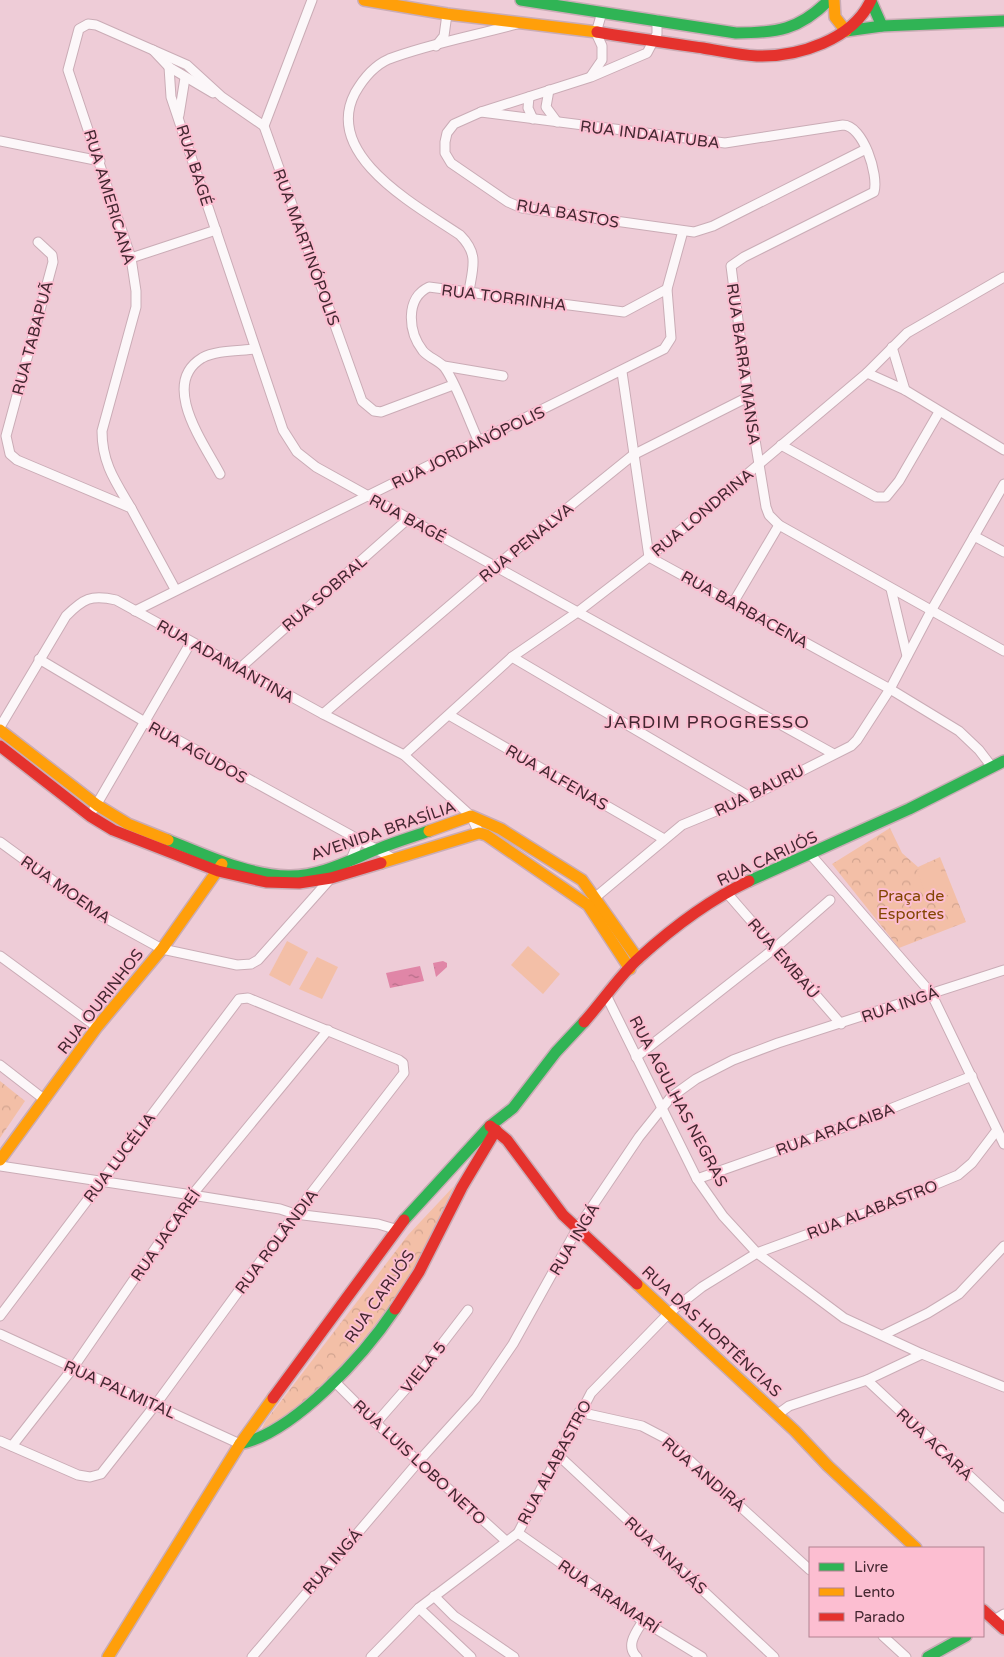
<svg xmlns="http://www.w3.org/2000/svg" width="1004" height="1657" font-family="'Varela Round',sans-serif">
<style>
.forest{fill:url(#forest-crowns)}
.pitch{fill:#f3bfa7}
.water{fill:url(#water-ripples)}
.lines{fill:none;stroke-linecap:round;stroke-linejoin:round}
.street-casing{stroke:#caacb6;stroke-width:11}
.fast-casing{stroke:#caacb6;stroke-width:14}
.slow-casing{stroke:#caacb6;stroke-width:14}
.jam-casing{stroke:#caacb6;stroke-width:14}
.street{stroke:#fcf7f9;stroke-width:9}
.fast{stroke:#30b455;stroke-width:11}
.slow{stroke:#ff9f0a;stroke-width:11}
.jam{stroke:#e5322d;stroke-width:11}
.labels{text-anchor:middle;stroke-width:4;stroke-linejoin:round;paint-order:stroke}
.street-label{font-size:16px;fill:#442731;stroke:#fcbed1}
.park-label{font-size:16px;fill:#834502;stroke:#fcbed1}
.neighbourhood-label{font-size:18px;letter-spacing:1px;fill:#442731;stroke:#fcbed1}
</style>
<defs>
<pattern id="forest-crowns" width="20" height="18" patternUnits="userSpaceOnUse" patternTransform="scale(1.25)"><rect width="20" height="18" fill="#f3bfa7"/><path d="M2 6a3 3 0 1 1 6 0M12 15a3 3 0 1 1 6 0" fill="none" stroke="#d2a490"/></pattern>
<pattern id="water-ripples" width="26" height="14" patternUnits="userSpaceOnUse" patternTransform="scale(1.25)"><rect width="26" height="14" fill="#e086a7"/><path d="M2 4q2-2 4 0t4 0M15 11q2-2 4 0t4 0" fill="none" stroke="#b76e89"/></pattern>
</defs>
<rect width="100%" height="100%" fill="#eeccd7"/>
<g class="forest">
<path d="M890 828 902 853 918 867 940 857 966 922 899 948 832 864Z"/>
<path d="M0 1081 25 1101 0 1138Z"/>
<path d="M454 1186 413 1272 371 1330 327 1382 295 1409 260 1433 265 1422 408 1235Z"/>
</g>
<g class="pitch">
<path d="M937 861 950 894 928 903 917 870Z"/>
<path d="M287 941 308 952 290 986 269 975Z"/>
<path d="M528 946 560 974 543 994 511 965Z"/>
<path d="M317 957 338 967 322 999 299 989Z"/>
</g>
<g class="water">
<path d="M443 961 447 963V967L436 977 433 963Z"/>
<path d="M420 966 424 981 390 988 386 973Z"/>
</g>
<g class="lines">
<g class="street-casing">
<g id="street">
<path d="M312 0 264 126 362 401 374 411 381 412 453 385"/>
<path d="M657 20V34L647 53 591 77 481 112 454 124 447 133 445 142V153L451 163 508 202 522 208 694 232 713 226 866 149"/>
<path d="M436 46 444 36 447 14"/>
<path d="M153 50 169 67 213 93"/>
<path d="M169 67 171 97 283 430 297 452 316 467 832 753"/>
<path d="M591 76 602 60V46L596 33 602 12"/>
<path d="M549 90 546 107 557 122"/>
<path d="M529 97 528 108 533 119"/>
<path d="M481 112 725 143 843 125C863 125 879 175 874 192L744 257 731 266 748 397 766 507 769 515 779 525 1004 651"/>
<path d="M179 115 185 78"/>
<path d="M0 141 100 161"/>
<path d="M38 242 52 255 53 262 6 436 10 454 17 460 131 508 175 589"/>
<path d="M131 258 216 230"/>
<path d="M469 291C473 267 479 254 460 235 419 207 322 156 355 93 363 79 373 66 389 59 428 44 477 35 517 24"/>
<path d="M892 347 905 390"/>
<path d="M444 366 503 376"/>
<path d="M622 372 649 557 890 689 959 731 979 750 992 767"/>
<path d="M867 373 905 390 1004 450"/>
<path d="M479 442C469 421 457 385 445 368 440 361 429 358 423 351 408 332 405 298 429 287L624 312 667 289"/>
<path d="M781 445 876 497H886L899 481 939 412"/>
<path d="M220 474C205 445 159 384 202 358 216 350 239 351 255 349"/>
<path d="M131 508C115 481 102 463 102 431L136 307V291L131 258 68 70 79 29 88 24 96 25 187 65 222 97 264 126"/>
<path d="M974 536 1004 552"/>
<path d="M891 589 907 656"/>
<path d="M733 603 779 525"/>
<path d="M135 611 664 349 671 338 667 289 683 231"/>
<path d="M512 657 750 797"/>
<path d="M39 659 145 722 394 859"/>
<path d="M240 668 409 518"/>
<path d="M323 714 496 566 633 455 748 397"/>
<path d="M449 715 664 839"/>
<path d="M0 727 66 616C83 599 91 594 116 600L323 714 404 755 471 816 479 833"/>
<path d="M404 755 512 657 579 611 649 557 867 373 907 333 1004 277"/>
<path d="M94 809 191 642"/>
<path d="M0 842 100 915 162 949 237 965 251 964 258 960 331 878"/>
<path d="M811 855 931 993 1004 1144"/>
<path d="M350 862 359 840"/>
<path d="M726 892 841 1024"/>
<path d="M591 901 682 825 750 797 851 746 857 740 890 689 931 611 1004 484"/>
<path d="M0 956 97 1027"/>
<path d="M607 997 697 1179 723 1216 757 1253 844 1318 922 1354 1004 1387"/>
<path d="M636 1057 775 948 830 900"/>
<path d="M0 1065 45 1100"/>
<path d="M0 1166 192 1195 280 1209 295 1214 378 1224 395 1229"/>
<path d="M697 1179 850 1125 972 1076"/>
<path d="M0 1316 239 999 248 998 399 1060 403 1063 404 1073 295 1214 156 1404 101 1474 90 1477 78 1475 0 1441"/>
<path d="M0 1334 240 1444"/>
<path d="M883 1335 928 1313 959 1294 1004 1246"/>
<path d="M867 1380 1004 1508"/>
<path d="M335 1382 376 1423 506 1541"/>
<path d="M579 1412 642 1426 665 1438 810 1570"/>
<path d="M778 1414 789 1406 867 1380 922 1354"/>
<path d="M376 1423 418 1375 468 1310"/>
<path d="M12 1446 73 1368 192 1195 328 1030"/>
<path d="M557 1454 774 1657"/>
<path d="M518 1533 643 1621 702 1657"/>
<path d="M434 1596 454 1616 514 1657"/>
<path d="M419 1608 471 1657"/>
<path d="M994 1620 1004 1614"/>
<path d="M883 1636 906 1657"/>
<path d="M252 1657 419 1461 476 1398 513 1344 577 1229 639 1137 671 1097 696 1079 733 1060 778 1043 1004 970"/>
<path d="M371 1657 419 1608 518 1533 591 1393 669 1313 702 1287 757 1253 879 1208 958 1175 972 1163 997 1130"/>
<path d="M637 1657C625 1646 636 1632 643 1621"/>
</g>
</g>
<g class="fast-casing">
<g id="fast">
<path d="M521 0 736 33C777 33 799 30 829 0"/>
<path d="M871 1 882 26"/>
<path d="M846 31 882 26 1004 21"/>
<path d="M168 840C206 855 247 875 288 876 320 877 350 860 378 849 395 842 412 837 429 831"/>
<path d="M749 881 909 809 1004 761"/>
<path d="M404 1220 490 1126 513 1108 556 1052 584 1022"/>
<path d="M240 1444C295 1432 364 1355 395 1309"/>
<path d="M928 1657 966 1636"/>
</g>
</g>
<g class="slow-casing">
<g id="slow">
<path d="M364 0 447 14 597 32"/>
<path d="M834 0 835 17 846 31"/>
<path d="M0 730 97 805 128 824 168 840"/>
<path d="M429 831 471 816 501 829 582 880 638 959"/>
<path d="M381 863 479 833 486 835 588 905 630 969"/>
<path d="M0 1160 97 1027 162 949 222 864"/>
<path d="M637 1284 795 1431 828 1466 916 1548"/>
<path d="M108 1657 240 1444 273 1398"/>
</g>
</g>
<g class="jam-casing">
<g id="jam">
<path d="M597 32C632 38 668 43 703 48 721 51 739 55 757 56 798 57 853 40 871 0"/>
<path d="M0 746 90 816 113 830 218 871 266 882 299 883 331 878 381 863"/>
<path d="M584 1022C602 1002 620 975 639 958 672 928 709 900 749 881"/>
<path d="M490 1126 507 1140 563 1215 637 1284"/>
<path d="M395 1309 419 1272 462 1187 496 1130"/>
<path d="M273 1398 404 1220"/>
<path d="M983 1610 1004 1629"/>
</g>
</g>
<use href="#street" class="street"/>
<use href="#fast" class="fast"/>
<use href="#slow" class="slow"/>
<use href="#jam" class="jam"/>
</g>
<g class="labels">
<g class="street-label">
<text transform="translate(650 134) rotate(7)" y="6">RUA INDAIATUBA</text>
<text transform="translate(195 165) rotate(72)" y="6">RUA BAGÉ</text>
<text transform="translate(110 197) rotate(73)" y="6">RUA AMERICANA</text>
<text transform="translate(568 213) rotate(10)" y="6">RUA BASTOS</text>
<text transform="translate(307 247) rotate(70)" y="6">RUA MARTINÓPOLIS</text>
<text transform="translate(504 297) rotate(7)" y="6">RUA TORRINHA</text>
<text transform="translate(32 338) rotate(-75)" y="6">RUA TABAPUÃ</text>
<text transform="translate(744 364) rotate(82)" y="6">RUA BARRA MANSA</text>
<text transform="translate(468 447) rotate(-26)" y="6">RUA JORDANÓPOLIS</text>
<text transform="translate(702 512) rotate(-40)" y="6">RUA LONDRINA</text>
<text transform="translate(408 518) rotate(28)" y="6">RUA BAGÉ</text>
<text transform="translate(526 542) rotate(-39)" y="6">RUA PENALVA</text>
<text transform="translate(324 593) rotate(-41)" y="6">RUA SOBRAL</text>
<text transform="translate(745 609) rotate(29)" y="6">RUA BARBACENA</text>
<text transform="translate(226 661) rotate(29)" y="6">RUA ADAMANTINA</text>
<text transform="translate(198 752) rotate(29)" y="6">RUA AGUDOS</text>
<text transform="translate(557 777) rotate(30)" y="6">RUA ALFENAS</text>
<text transform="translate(759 790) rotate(-26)" y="6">RUA BAURU</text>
<text transform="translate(383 830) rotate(-19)" y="6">AVENIDA BRASÍLIA</text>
<text transform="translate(767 858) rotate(-25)" y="6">RUA CARIJÓS</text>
<text transform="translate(66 889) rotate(35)" y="6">RUA MOEMA</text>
<text transform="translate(784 958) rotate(49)" y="6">RUA EMBAÚ</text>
<text transform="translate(100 1001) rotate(-52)" y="6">RUA OURINHOS</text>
<text transform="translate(900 1004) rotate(-19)" y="6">RUA INGÁ</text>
<text transform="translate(679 1101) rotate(62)" y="6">RUA AGULHAS NEGRAS</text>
<text transform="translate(835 1129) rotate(-20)" y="6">RUA ARACAIBA</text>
<text transform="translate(119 1157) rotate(-53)" y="6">RUA LUCÉLIA</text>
<text transform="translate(872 1209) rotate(-21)" y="6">RUA ALABASTRO</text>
<text transform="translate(165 1235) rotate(-55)" y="6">RUA JACAREÍ</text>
<text transform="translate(574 1239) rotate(-59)" y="6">RUA INGÁ</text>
<text transform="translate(276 1241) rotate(-53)" y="6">RUA ROLÂNDIA</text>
<text transform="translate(379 1296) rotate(-55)" y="6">RUA CARIJÓS</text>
<text transform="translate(712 1331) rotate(43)" y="6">RUA DAS HORTÊNCIAS</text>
<text transform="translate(423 1367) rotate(-51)" y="6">VIELA 5</text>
<text transform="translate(120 1389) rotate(24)" y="6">RUA PALMITAL</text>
<text transform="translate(935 1444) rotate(43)" y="6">RUA ACARÁ</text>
<text transform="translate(420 1462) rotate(43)" y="6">RUA LUIS LOBO NETO</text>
<text transform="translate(554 1462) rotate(-62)" y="6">RUA ALABASTRO</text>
<text transform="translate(704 1474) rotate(41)" y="6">RUA ANDIRÁ</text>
<text transform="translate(666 1555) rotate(43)" y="6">RUA ANAJÁS</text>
<text transform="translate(332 1561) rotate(-49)" y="6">RUA INGÁ</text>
<text transform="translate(609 1596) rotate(34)" y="6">RUA ARAMARÍ</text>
</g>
<g class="park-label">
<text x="911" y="901">Praça de<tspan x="911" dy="18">Esportes</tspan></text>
</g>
<g class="neighbourhood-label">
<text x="707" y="728">JARDIM PROGRESSO</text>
</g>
</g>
<rect x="809" y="1547" width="175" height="90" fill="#fcbed1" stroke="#b28291"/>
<rect x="819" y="1563" width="25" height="8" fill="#30b455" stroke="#b28291"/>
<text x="854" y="1572" font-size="15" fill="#442731">Livre</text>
<rect x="819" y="1588" width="25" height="8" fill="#ff9f0a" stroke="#b28291"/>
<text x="854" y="1597" font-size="15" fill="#442731">Lento</text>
<rect x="819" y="1613" width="25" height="8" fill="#e5322d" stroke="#b28291"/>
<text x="854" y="1622" font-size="15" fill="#442731">Parado</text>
</svg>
